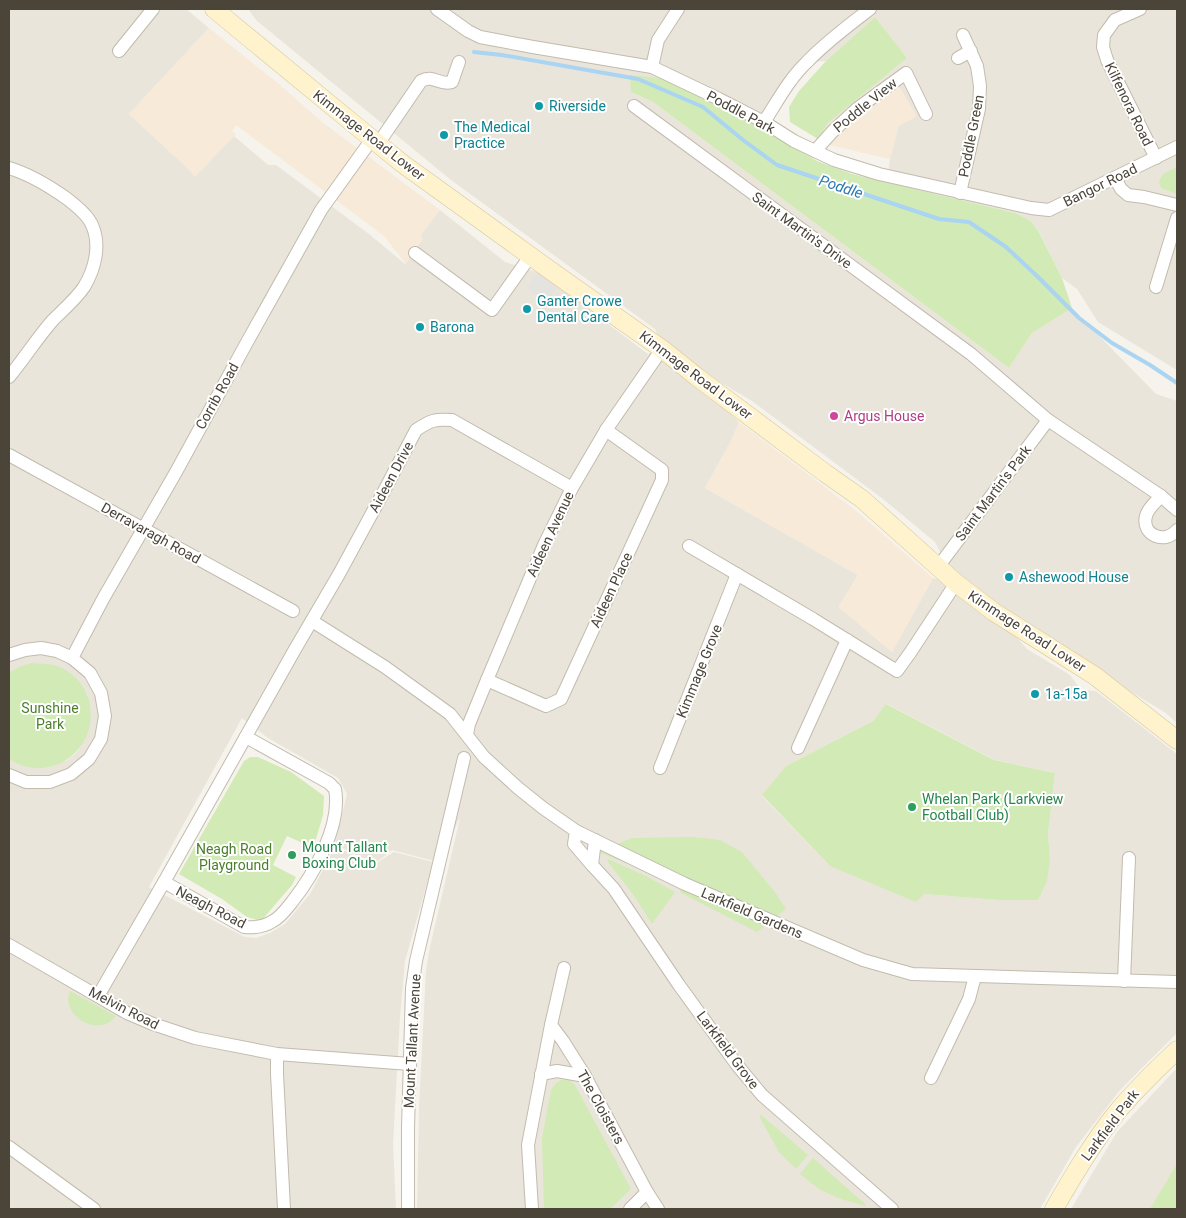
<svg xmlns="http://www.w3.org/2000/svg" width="1186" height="1218" font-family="Roboto,sans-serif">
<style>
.residential{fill:#eae5da;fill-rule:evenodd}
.commercial{fill:#f7ead8}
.green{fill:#d2eab5}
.parking{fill:#e5e3e0}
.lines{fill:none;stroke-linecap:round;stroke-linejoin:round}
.stream{stroke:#a9d4f2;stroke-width:4}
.street-casing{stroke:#c2bbae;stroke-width:14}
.secondary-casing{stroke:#d6c79b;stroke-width:19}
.street{stroke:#fff;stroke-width:12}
.secondary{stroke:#fff3cd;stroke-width:18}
.culture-dot{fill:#0f9aa8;stroke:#fff;stroke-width:2}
.hotel-dot{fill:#d1479c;stroke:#fff;stroke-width:2}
.leisure-dot{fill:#2e9e5b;stroke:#fff;stroke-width:2}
.labels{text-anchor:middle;stroke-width:4;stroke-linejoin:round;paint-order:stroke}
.street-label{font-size:14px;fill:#4b4439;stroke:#fff}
.culture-label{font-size:14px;fill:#0d838f;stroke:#fff;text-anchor:start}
.hotel-label{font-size:14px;fill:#b23c85;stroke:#fff;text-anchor:start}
.park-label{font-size:14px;fill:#4a7f2a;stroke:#fff}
.leisure-label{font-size:14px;fill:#27864d;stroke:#fff;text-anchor:start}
.water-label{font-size:15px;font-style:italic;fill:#2e7ab2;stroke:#fff}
</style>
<rect width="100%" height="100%" fill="#f6f3ec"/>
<g class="residential">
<path d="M9 9H186L209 28 129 114 181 162 195 176 234 136 268 165H276L369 234 405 264 420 235 440 210 505 262 540 273 648 354 662 348 655 329 451 180 273 34 257 21 248 9H1177V368L1175 369 1098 322 1077 289 1062 278 1039 231 1032 222 1024 217 1015 213 887 182 890 159 898 127 879 98 829 145 818 139 828 123 907 58 875 17 826 61 806 62 764 122 631 92 653 102 1009 368 1032 333 1072 308 1156 394 1177 401V723L1166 713 1098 672 995 613 1027 649 1070 675 1081 690 1096 691 1177 754V1033L1120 1090 1076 1147 1040 1209H417L419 1108 426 971 429 951 460 818 438 862 392 850 374 864H375L394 852 433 862 405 961 400 1017 393 1144 396 1209H9V759L14 762 66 761 74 755 80 748 88 696 81 684 73 675 21 666 9 672ZM665 350 752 401 883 499 935 542 955 583 933 578 892 652 839 607 858 575 705 488 731 441 739 422ZM887 704 995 760 1055 773 1048 834 1050 859 1038 900H998L924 894 830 866 762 796 786 766 873 721ZM242 718 268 738 338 778 347 794 335 844 373 863 335 847 310 894 285 924 270 933 256 938 245 937 149 887Z"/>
<path d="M1177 1068V1209H1071L1117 1132Z"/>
</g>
<g class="commercial">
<path d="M209 28 280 85 322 122 440 210 421 235 423 239 406 264 384 236 236 125 232 131 236 134 195 177 181 162 129 114Z"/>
<path d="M899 86 917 116 898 127 890 159 829 145 879 98Z"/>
<path d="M739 422 855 510 933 578 892 652 838 607 858 575 705 488 731 441Z"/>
</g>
<g class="green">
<path d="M875 17 907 58 828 123 818 139 790 122 789 107 799 91 826 61Z"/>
<path d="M630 75 679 80 715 97 817 161 852 174 1015 213 1024 217 1032 222 1039 232 1062 278 1072 308 1032 333 1009 368 653 102 631 92Z"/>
<path d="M1177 167V194L1161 188 1159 181 1163 174Z"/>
<path d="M32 663C42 664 52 663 62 668 107 691 97 756 49 767 35 770 21 767 9 759V672L21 666Z"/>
<path d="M886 704 994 760 1055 773 1048 834 1050 859 1047 881 1038 900H998L924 894 916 902 830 866 762 795 786 766 873 721Z"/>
<path d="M250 757H258L291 772 324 796 323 815 316 839 307 845 287 836 273 865 296 877 292 885 261 921 247 917 222 899 179 874 244 761Z"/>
<path d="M693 837 720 840 742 852 775 892 786 909 757 932 681 893 678 886 655 875 598 852 632 838Z"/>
<path d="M608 859 646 876 675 892 652 924 635 897 608 862Z"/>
<path d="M70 991 116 1016C101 1036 69 1021 68 999 68 998 70 992 70 991Z"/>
<path d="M561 1080H569L575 1085 631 1189 610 1209H544L542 1138 551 1090 556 1083Z"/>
<path d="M761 1115 808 1155 796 1169 779 1152 759 1116Z"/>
<path d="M813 1158 866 1205 865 1206 838 1198 819 1189 800 1174Z"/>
<path d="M1177 1164V1209H1150Z"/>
</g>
<path class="parking" d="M537 272 540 273 558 286 547 303 526 288Z"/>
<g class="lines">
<path class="stream" d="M474 52 502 55 638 79 703 107 743 140 777 165 939 219 969 222 1006 247 1037 276 1079 318 1112 343 1150 365 1177 383"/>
<g class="street-casing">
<g id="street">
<path d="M437 9 468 31 480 37 533 47 652 67 719 99 764 122 794 141 834 160 879 174 1031 208 1049 210 1177 147"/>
<path d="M1140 9 1115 20 1104 35 1103 47 1107 60 1156 158"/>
<path d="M119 51 153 9"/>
<path d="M958 58 971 51"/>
<path d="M652 67 658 40 678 9"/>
<path d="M634 106 971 354 1048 420 1161 496"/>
<path d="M764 122C777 102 789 79 807 62 826 42 849 25 870 9"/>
<path d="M378 144 421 81C434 74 439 86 452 82L459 62"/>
<path d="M815 151 833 131 858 108 906 73 926 114"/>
<path d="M9 168C29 174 49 186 66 198 74 204 88 215 92 225 101 245 95 269 84 287 76 299 63 310 53 320 37 338 24 359 9 377"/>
<path d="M1115 178 1121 189 1128 195 1144 197 1177 205"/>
<path d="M960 193 979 109 980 86 977 66 963 35"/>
<path d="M415 253 492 310 531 255"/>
<path d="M1156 287 1177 218"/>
<path d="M9 455 293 611"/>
<path d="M1177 510 1161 496C1156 502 1148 508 1146 516 1141 535 1165 545 1177 530"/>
<path d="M689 546 813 619 897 671 910 653 956 583"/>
<path d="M938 567 1048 420"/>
<path d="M312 621 385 667 450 714 484 757 518 788 543 808 576 831 685 884 863 960 912 974 1177 982"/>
<path d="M9 655 25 650 41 648 57 651 72 658 90 673 101 693 105 716 101 739 89 759 71 774 50 782H26L9 775"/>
<path d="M72 658 103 599 176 472 246 344 321 210 372 139"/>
<path d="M487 680 546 706 561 699 662 480V470L606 430"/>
<path d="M467 734 469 724 487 680 544 545 572 488 606 430 662 349"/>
<path d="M798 748 847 640"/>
<path d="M660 768 737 574"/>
<path d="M576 831 574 844 592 865"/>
<path d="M595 840 592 865 614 889 679 985 737 1065 762 1095 892 1209"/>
<path d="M164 882 244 927C255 928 264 927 273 921 281 917 287 908 292 902 314 874 342 825 335 789L329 783 320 778 246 737"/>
<path d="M9 945 127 1013 153 1024 195 1038 277 1054 410 1064"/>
<path d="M1124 981 1129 858"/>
<path d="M98 996 164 882 294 651 339 574 383 493 416 430C431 420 435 419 452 420L572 488"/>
<path d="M551 1025 563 1041 585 1076 647 1192 658 1209"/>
<path d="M277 1054V1074L284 1209"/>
<path d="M541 1074 557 1071 585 1076"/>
<path d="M931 1078 969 999 975 976"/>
<path d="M9 1147 94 1209"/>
<path d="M408 1209V1128L412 988 416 961 464 758"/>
<path d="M532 1209 528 1145 551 1025 564 968"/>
<path d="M630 1209 647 1192"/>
</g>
</g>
<g class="secondary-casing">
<g id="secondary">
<path d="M214 9 372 139 403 164 554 273 662 349 697 377 825 473 862 499 956 583 994 612 1095 676 1177 740"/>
<path d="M1054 1209C1073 1176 1093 1142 1117 1112 1136 1089 1156 1070 1177 1050"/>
</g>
</g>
<use href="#street" class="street"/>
<use href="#secondary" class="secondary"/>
</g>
<g class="culture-dot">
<circle cx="539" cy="106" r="5"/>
<circle cx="444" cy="135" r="5"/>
<circle cx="527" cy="309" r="5"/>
<circle cx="420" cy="327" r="5"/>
<circle cx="1009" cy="577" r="5"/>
<circle cx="1035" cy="694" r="5"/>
</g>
<circle class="hotel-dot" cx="834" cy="416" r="5"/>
<g class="leisure-dot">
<circle cx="912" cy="807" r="5"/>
<circle cx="292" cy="855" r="5"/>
</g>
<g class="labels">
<g class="street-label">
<text transform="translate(1129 104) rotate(64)" y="5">Kilfenora Road</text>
<text transform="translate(865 105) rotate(-39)" y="5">Poddle View</text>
<text transform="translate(741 112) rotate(28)" y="5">Poddle Park</text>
<text transform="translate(369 135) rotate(38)" y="5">Kimmage Road Lower</text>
<text transform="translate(971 136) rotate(-79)" y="5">Poddle Green</text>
<text transform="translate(1100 185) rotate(-26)" y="5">Bangor Road</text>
<text transform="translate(802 230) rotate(36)" y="5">Saint Martin's Drive</text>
<text transform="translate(696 375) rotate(37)" y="5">Kimmage Road Lower</text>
<text transform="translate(217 396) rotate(-61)" y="5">Corrib Road</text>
<text transform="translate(391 477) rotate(-62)" y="5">Aideen Drive</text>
<text transform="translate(993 493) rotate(-53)" y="5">Saint Martin's Park</text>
<text transform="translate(151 533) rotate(29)" y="5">Derravaragh Road</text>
<text transform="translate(550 534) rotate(-65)" y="5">Aideen Avenue</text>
<text transform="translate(611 590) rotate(-65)" y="5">Aideen Place</text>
<text transform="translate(1027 631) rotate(33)" y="5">Kimmage Road Lower</text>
<text transform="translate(699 671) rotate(-68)" y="5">Kimmage Grove</text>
<text transform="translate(211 907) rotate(27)" y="5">Neagh Road</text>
<text transform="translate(752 913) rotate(23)" y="5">Larkfield Gardens</text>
<text transform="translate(124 1008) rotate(27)" y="5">Melvin Road</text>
<text transform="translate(412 1041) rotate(-87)" y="5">Mount Tallant Avenue</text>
<text transform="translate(728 1050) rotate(53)" y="5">Larkfield Grove</text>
<text transform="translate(601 1107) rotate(61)" y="5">The Cloisters</text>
<text transform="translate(1110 1125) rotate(-53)" y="5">Larkfield Park</text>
</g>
<g class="culture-label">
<text x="549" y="111">Riverside</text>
<text x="454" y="132">The Medical<tspan x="454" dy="16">Practice</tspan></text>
<text x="537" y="306">Ganter Crowe<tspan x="537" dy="16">Dental Care</tspan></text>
<text x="430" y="332">Barona</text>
<text x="1019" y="582">Ashewood House</text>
<text x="1045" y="699">1a-15a</text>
</g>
<g class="hotel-label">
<text x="844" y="421">Argus House</text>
</g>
<g class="park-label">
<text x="50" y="713">Sunshine<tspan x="50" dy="16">Park</tspan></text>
<text x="234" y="854">Neagh Road<tspan x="234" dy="16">Playground</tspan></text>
</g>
<g class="leisure-label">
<text x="922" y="804">Whelan Park (Larkview<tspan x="922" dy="16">Football Club)</tspan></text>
<text x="302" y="852">Mount Tallant<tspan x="302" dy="16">Boxing Club</tspan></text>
</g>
<g class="water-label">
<text transform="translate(841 187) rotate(18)" y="5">Poddle</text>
</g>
</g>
<rect width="1186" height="1218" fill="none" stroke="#4b4439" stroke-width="20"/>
</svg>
